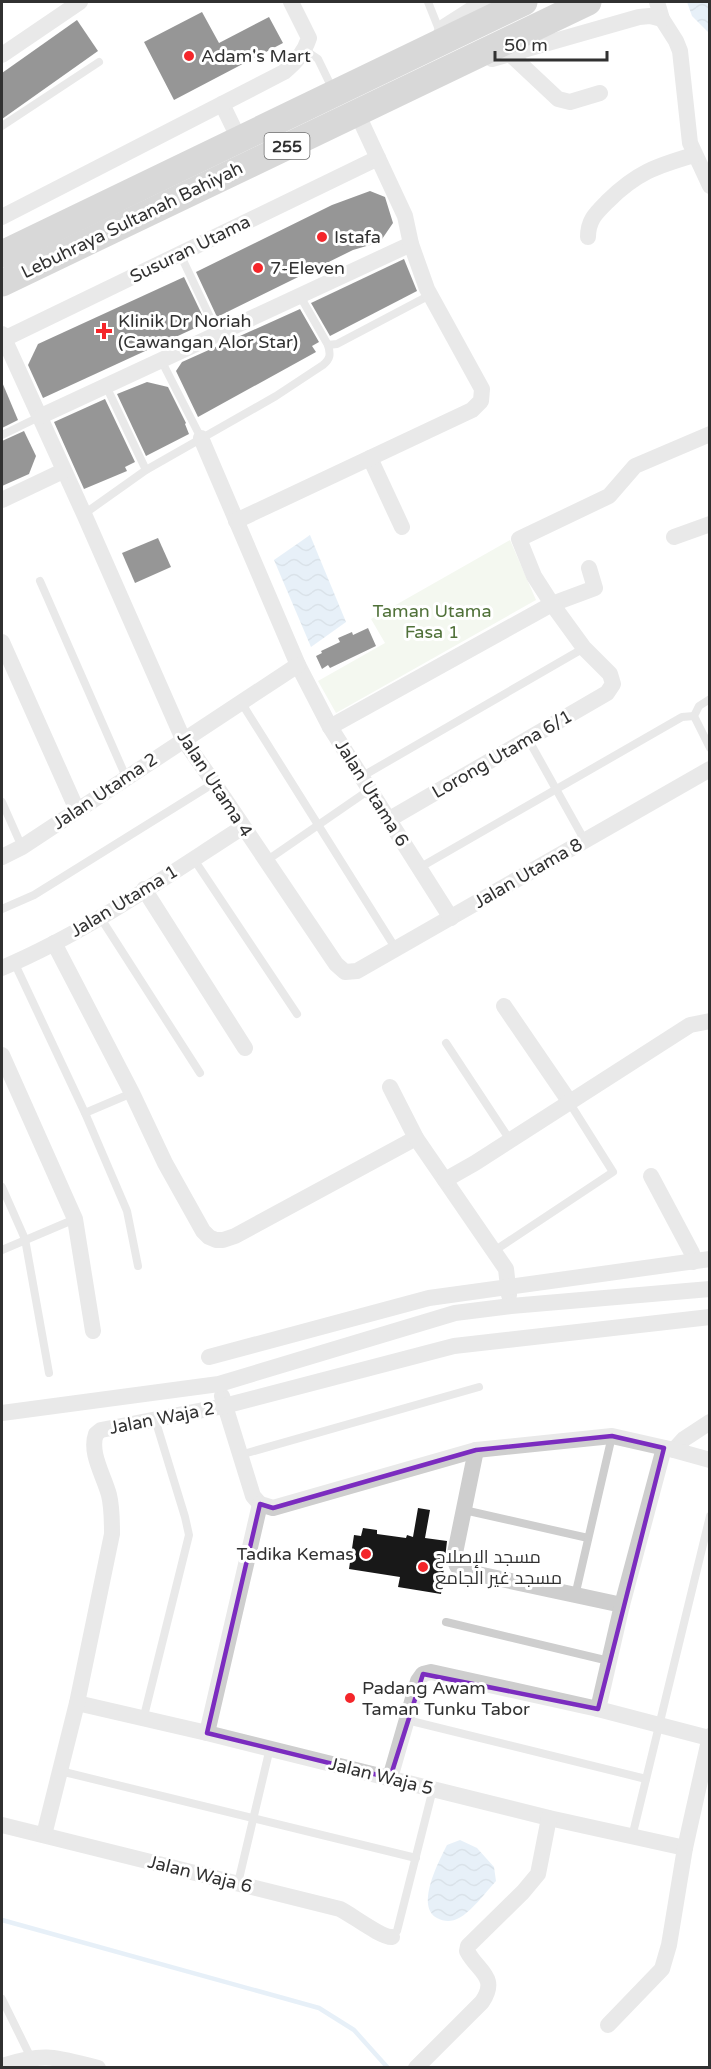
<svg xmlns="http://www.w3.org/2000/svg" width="711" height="2069" font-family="'Varela Round',Cairo,sans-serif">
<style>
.green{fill:#e6efde}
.water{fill:url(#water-waves)}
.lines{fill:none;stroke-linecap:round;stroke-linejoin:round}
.stream{stroke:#c9def0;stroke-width:4.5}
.building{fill:#181818}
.lane{stroke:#cecece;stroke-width:8}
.street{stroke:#cecece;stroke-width:16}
.primary{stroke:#a9a9a9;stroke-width:27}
.marked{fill:none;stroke:#7b2cbf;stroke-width:4.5;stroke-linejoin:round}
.poi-dot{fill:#f4262a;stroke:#fff;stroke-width:2}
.labels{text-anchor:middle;stroke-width:6;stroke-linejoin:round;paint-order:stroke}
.shield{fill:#fff;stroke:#6f6f6f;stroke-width:1.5}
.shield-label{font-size:16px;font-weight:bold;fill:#313131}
.poi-label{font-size:18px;fill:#313131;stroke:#fff;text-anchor:start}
.street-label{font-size:18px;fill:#313131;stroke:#fff}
.park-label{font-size:18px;fill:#507139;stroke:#fff}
</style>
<defs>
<pattern id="water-waves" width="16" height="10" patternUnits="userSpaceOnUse" patternTransform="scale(1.5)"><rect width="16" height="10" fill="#c9def0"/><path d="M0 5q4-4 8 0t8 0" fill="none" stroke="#adbfce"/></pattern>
</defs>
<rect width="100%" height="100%" fill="#fff"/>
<path class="green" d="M510 540 536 600 336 713 318 681 385 643 371 619Z"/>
<g class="water">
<path d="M687 2H709V33L692 16Z"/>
<path d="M310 535 346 622 311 647 274 560Z"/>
<path d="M460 1840 477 1848 494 1867 496 1881C486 1892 471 1912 459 1918 452 1922 444 1922 437 1918 415 1906 439 1861 447 1845Z"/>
</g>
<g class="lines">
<path class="stream" d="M2 1920 319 2008 354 2030 388 2068"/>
</g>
<g class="building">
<path d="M202 12 219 43 269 17 283 43 174 100 144 42Z"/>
<path d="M77 20 98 51 2 119V73Z"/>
<path d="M370 191 385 197 393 223 380 242 353 250 217 317 196 272 332 205Z"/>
<path d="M404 259 417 291 330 336 311 303Z"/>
<path d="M184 277 206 323 43 398 28 365 38 344Z"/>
<path d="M300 309 319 342 312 346 316 352 198 417 176 371 182 362Z"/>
<path d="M2 382 18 420 2 428Z"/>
<path d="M147 382 168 387 186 423 185 424 189 434 146 456 117 394Z"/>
<path d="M105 399 135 462 125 467 127 471 84 489 54 422Z"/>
<path d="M24 431 36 456 29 474 2 486V441Z"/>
<path d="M158 538 171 567 135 583 122 553Z"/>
<path d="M368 628 376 646 330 668 328 665 322 669 316 656 322 653 321 651 340 642 338 638 352 632 353 635Z"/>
<path d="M418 1508 430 1510 425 1538 447 1541 441 1594 398 1587 400 1577 349 1569 354 1535 361 1536 363 1528 377 1530V1534L406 1538 407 1535 413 1537Z"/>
</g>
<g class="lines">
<g class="lane">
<path d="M428 2 440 32"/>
<path d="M305 50 318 59 333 90"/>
<path d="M2 126 99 62"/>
<path d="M180 254 218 334"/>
<path d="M300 296 328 345"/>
<path d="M161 360 201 438"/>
<path d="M106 386 146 470"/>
<path d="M2 435 39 417"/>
<path d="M84 514 146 470 276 396 323 365C330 359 331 355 328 345L337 344 430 295"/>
<path d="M40 581 126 777"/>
<path d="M710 699 699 706 694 716 710 748"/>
<path d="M241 702 396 949"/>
<path d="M528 739 585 841"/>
<path d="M361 777 584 648"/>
<path d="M2 802 22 847"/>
<path d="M193 858 297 1014"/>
<path d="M266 861 369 790"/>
<path d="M419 868 682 717 694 716"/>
<path d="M2 909 34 895 214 783"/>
<path d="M100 917 200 1073"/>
<path d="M14 962 85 1113 127 1211 138 1266"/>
<path d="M446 1043 510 1140"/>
<path d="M85 1113 132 1093"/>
<path d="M2 1187 25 1239 49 1373"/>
<path d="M2 1250 75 1219"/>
<path d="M494 1251 613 1172 569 1102"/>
<path d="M240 1455 479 1387"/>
<path d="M464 1510 588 1538"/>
<path d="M575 1596 612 1436"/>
<path d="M446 1622 609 1661"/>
<path d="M143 1720 189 1535 185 1517 155 1419"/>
<path d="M407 1720 646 1779"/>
<path d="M60 1771 416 1858"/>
<path d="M632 1837 710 1516"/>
<path d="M238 1883 270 1748"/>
<path d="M392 1937 397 1931 433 1789"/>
<path d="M2 1999 31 2058"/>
</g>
<g class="street">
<path d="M657 2 662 19 676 41 680 51 690 143 710 186"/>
<path d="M440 36 444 27 483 2"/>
<path d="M510 54 558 99 570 102 600 93"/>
<path d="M2 55 80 2"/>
<path d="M492 59 639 17 650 16 662 19"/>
<path d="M222 104 239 139"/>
<path d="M2 217 284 72C296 62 304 53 309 38L291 2"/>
<path d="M588 237C588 220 596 213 608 201 636 173 656 166 694 155"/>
<path d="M2 334 84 514 183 739 214 783 336 964 345 972 357 971 710 769"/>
<path d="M2 340 378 158"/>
<path d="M39 417 411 244"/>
<path d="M201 438 298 665 330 727 451 918"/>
<path d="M370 458 402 527"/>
<path d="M2 500 63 471"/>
<path d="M236 521 472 410 481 401 482 389 427 289 411 244 405 216 357 113"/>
<path d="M674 537 710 524"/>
<path d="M2 642 77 810"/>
<path d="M330 727 552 604 595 588 589 568"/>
<path d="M388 820 607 693 613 684 610 674 584 648 552 604 534 576 519 539 609 496 635 466 710 434"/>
<path d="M2 857 22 847 298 665"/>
<path d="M144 889 245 1048"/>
<path d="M54 943 132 1093 165 1163 203 1231 209 1237 216 1240H223L235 1236 416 1138"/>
<path d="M2 968C87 932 165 877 243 827"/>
<path d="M504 1006 569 1101"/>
<path d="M2 1055 75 1219 93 1331"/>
<path d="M390 1087 416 1138 506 1269 509 1295"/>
<path d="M651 1176 692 1253 693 1262"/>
<path d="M445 1180 475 1163 690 1025 710 1021"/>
<path d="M209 1357 429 1298 710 1259"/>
<path d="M222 1396 253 1496 260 1504"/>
<path d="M2 1413 219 1384 455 1313 511 1306 710 1289"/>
<path d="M476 1450 454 1558 457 1566 464 1571 622 1605"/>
<path d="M674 1450 684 1439 710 1422"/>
<path d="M260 1504 273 1508 476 1450 612 1436 674 1450 710 1460"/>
<path d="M77 1703 207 1733 549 1818 685 1848"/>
<path d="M598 1709 622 1605 664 1448"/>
<path d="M207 1733 260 1504"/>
<path d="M390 1778 418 1681 423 1674 431 1672 598 1709 709 1738"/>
<path d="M2 1825 340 1909C352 1915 382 1938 392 1937"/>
<path d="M44 1835 77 1703 112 1534C112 1520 112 1507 109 1495 104 1476 89 1453 96 1434L101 1430 224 1406 454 1346 710 1317"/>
<path d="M608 2025 662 1969 669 1945 685 1848 710 1736"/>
<path d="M2 2066C45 2052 55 2057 98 2068"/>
<path d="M416 2068 482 2002C499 1977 478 1972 467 1951L468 1946 523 1892 538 1874 549 1818"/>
</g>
<g class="primary">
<path d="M2 254 524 2"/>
<path d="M2 283 588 2"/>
</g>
</g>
<path d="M0 0H711V2069H0ZM612 1436 664 1448 598 1709 423 1674 390 1778 207 1733 260 1504 273 1508 476 1450Z" fill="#fff" fill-opacity=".55" fill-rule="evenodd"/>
<path class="marked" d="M612 1436 664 1448 598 1709 423 1674 390 1778 207 1733 260 1504 273 1508 476 1450Z"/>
<g class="poi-dot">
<circle cx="189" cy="56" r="6"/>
<circle cx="322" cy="237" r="6"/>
<circle cx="258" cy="268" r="6"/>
<path d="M101 322h6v6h6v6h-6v6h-6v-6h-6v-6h6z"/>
<circle cx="366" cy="1554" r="6"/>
<circle cx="423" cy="1567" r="6"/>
<circle cx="350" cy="1698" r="6"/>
</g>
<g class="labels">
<rect class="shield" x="264.5" y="133" width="45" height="26" rx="4.5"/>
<g class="shield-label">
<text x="287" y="152">255</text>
</g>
<g class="poi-label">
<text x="201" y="62">Adam's Mart</text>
<text x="334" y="243">Istafa</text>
<text x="270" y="274">7-Eleven</text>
<text x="118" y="327">Klinik Dr Noriah<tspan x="118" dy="21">(Cawangan Alor Star)</tspan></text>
<text x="354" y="1560" text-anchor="end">Tadika Kemas</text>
<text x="435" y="1563">مسجد الإصلاح<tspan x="435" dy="21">مسجد غير الجامع</tspan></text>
<text x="362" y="1694">Padang Awam<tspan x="362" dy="21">Taman Tunku Tabor</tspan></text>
</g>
<g class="street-label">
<text transform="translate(132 220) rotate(-26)" y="6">Lebuhraya Sultanah Bahiyah</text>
<text transform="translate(190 249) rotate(-26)" y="6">Susuran Utama</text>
<text transform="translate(502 754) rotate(-30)" y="6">Lorong Utama 6/1</text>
<text transform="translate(215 784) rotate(57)" y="6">Jalan Utama 4</text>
<text transform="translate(105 791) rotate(-34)" y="6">Jalan Utama 2</text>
<text transform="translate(372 793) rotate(58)" y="6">Jalan Utama 6</text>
<text transform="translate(528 873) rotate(-30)" y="6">Jalan Utama 8</text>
<text transform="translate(124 901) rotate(-31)" y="6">Jalan Utama 1</text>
<text transform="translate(162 1418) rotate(-11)" y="6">Jalan Waja 2</text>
<text transform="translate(381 1776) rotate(14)" y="6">Jalan Waja 5</text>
<text transform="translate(200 1874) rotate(14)" y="6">Jalan Waja 6</text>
</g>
<g class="park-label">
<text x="432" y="617">Taman Utama<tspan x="432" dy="21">Fasa 1</tspan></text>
</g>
</g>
<rect width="711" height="2069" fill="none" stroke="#313131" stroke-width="6"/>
<path d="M495 51v9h112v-9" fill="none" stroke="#313131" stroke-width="3"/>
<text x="504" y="51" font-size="18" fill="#313131" stroke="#ffffff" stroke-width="4.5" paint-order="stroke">50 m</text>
</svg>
